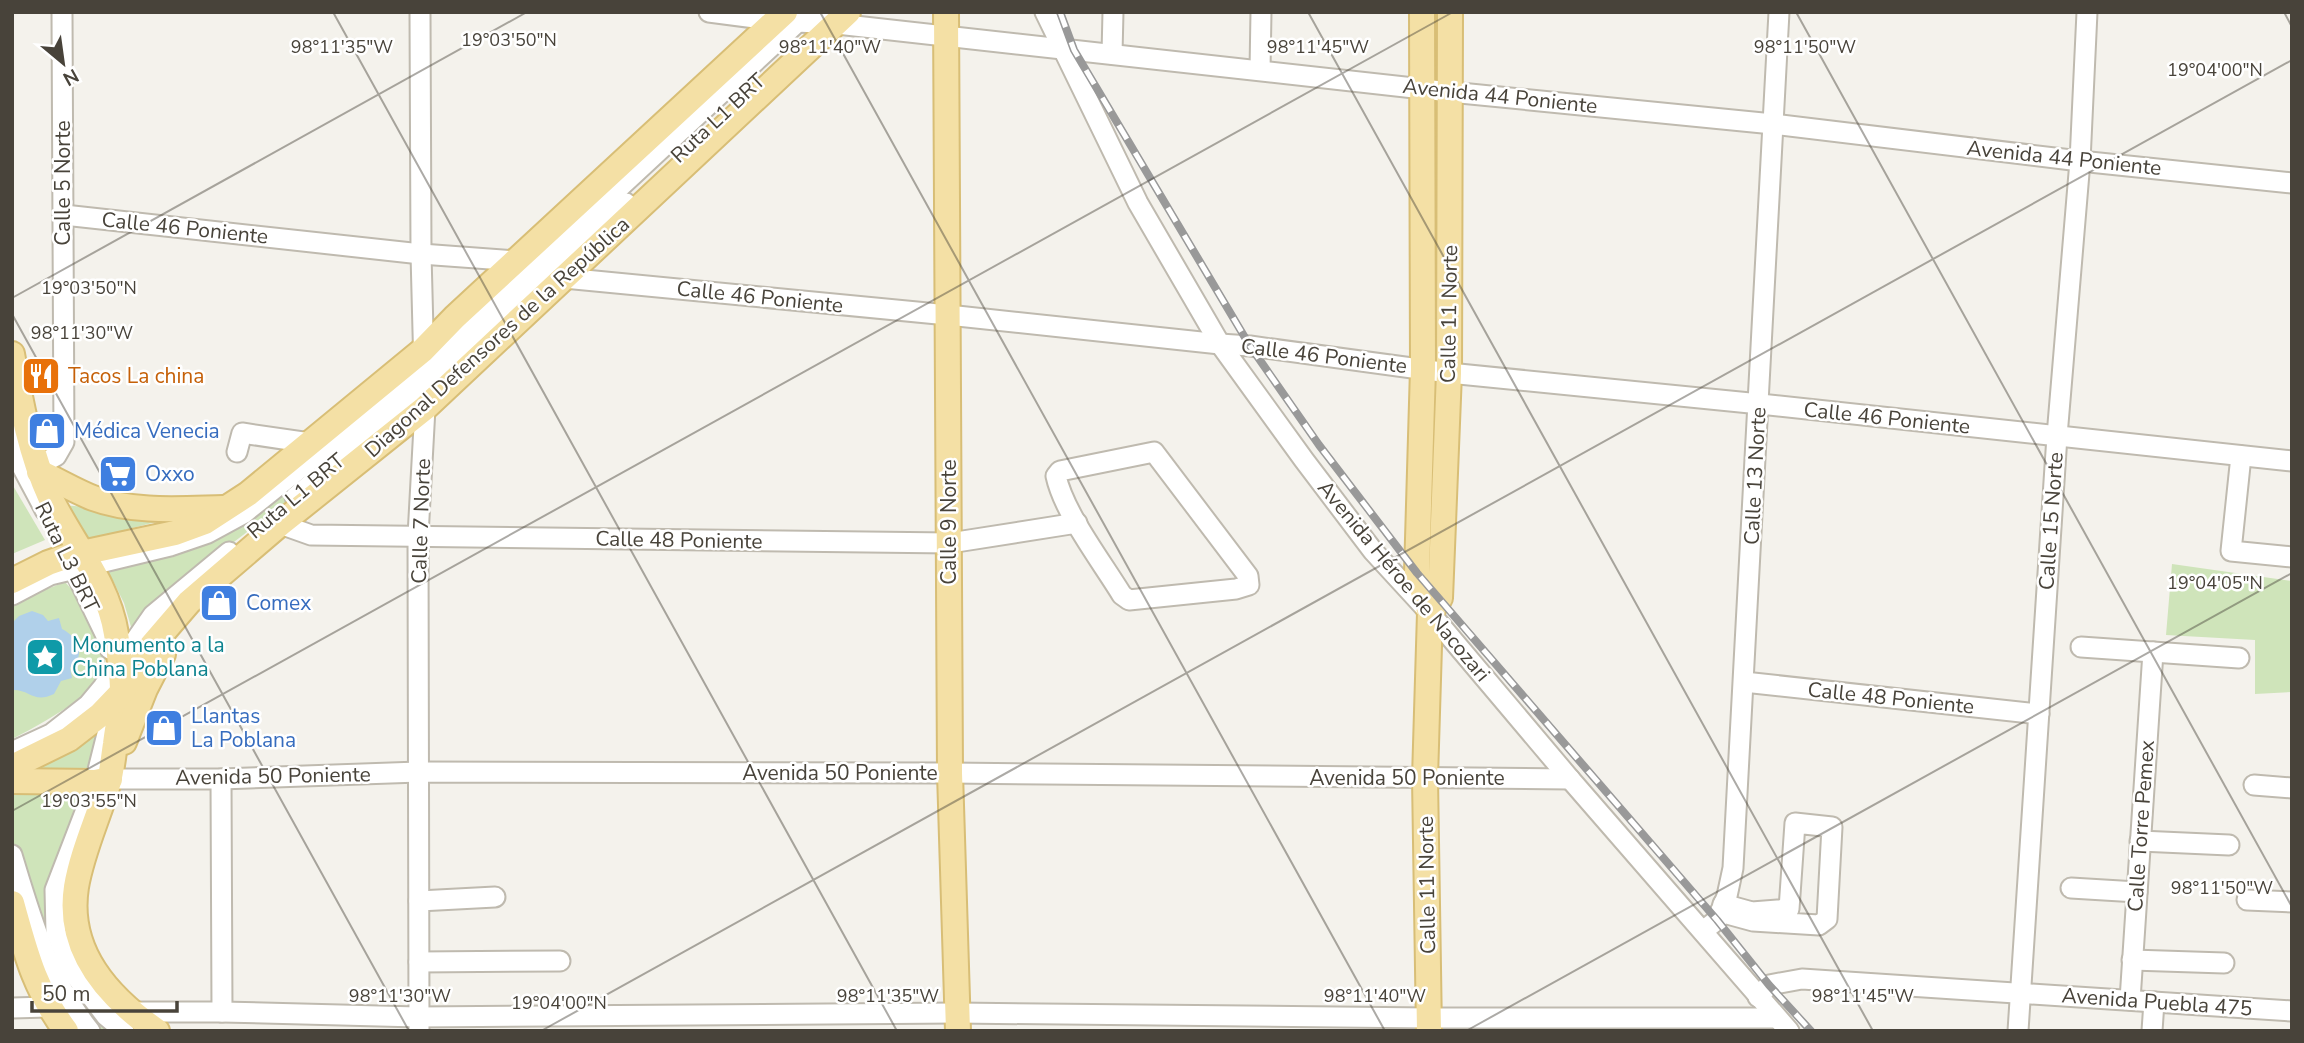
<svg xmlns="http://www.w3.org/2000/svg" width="2304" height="1043" font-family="'Nunito Sans',sans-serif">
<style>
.green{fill:#cfe4ba}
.water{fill:#b0d0ea}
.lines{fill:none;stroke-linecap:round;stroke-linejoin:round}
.minor-casing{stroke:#bfbaaf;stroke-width:23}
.major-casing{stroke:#d8be76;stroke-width:28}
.minor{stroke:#fff;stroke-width:19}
.major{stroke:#f4e0a5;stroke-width:24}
.rail-casing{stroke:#999;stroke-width:8}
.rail{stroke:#fff;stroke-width:5;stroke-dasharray:16;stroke-linecap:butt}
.ticks{fill:none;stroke:#48433a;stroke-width:2;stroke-opacity:0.45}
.labels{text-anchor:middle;stroke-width:5;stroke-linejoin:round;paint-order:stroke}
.street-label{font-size:21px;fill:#48433a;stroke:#fff}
.food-label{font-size:21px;fill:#c56008;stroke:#fff;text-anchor:start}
.shop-label{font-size:21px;fill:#366cbe;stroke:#fff;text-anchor:start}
.culture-label{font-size:21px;fill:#0d838f;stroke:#fff;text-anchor:start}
.ticks-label{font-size:18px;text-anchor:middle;fill:#48433a;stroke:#fff;stroke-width:5;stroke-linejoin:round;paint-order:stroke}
</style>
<rect width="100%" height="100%" fill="#f4f2ec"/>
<g class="green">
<path d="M294 482 301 491 214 557 134 637 124 603 104 563Z"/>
<path d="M12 484 45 540 12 554Z"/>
<path d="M62 505 183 515 82 541Z"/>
<path d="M2172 564 2292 581V692L2255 694V640L2166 635Z"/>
<path d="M65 582C77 594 84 609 91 624 99 639 110 658 102 676 91 697 34 728 12 739V605L27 597Z"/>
<path d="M100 722 91 773 26 769Z"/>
<path d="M12 785 77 787 76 801 67 836 113 1031H84L37 924 12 844Z"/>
</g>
<path class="water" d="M32 611 43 615 48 621 59 618 62 629C78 637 87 656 70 668L72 678 61 681 54 694C33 704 30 689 12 690V623L19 616Z"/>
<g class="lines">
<g class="minor-casing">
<g id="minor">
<path d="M709 12 777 21 837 24 1450 92 1773 124 2080 161 2292 183"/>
<path d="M1045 12 1138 203 1220 344 1304 460 1373 551 1430 613 1570 779 1789 1031"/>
<path d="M1112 54 1113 12"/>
<path d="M1260 70 1261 12"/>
<path d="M64 215 421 254 516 261"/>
<path d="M564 278 948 315 1220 344 1250 346 1449 373 1760 404 2292 461"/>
<path d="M12 431 20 463 45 510"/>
<path d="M237 452 242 433 310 443"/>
<path d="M1154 452 1248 576 1249 585 1236 589 1129 600 1122 595C1102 562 1064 513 1056 476L1060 471Z"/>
<path d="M2241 456 2231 551 2292 557"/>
<path d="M38 466 56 456 64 442 62 12"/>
<path d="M295 497 425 389 626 203"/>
<path d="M280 524 311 535 950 543 1077 523"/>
<path d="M69 559 110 644V649"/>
<path d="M12 595 50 575 170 546 208 533 243 514 424 369 802 18"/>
<path d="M2081 647 2239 658"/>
<path d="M1744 682 2039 714"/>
<path d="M107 734 92 794 55 890 56 932 71 970 106 1016 124 1031"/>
<path d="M12 752 51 734 88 705 103 687 153 615 229 552"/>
<path d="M110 779H221L419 772 950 773 1570 779"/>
<path d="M221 779 222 1012"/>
<path d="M2254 785 2292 788"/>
<path d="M2140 841 2229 845"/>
<path d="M12 855C31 918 48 979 90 1031"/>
<path d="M2071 888 2137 892"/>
<path d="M2247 900 2292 902"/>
<path d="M419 901 495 897"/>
<path d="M1720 912 1753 921 1819 925 1827 919 1832 827 1795 823 1789 909 1752 912 1723 904"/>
<path d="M1703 931 1717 920 1727 896 1733 868 1779 12"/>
<path d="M2132 960 2224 963"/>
<path d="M419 962 560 961"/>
<path d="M1758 997 1769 985 1802 979 2292 1011"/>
<path d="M2130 1000 2153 652"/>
<path d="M12 1008 48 1007"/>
<path d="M131 1012H222L418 1017 957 1013 1429 1018H1777"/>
<path d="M419 1029 418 536 425 408 421 254 420 12"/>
<path d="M2018 1031 2057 436 2080 161 2087 12"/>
<path d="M2152 1031 2154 1002"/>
</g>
</g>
<g class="major-casing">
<g id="major">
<path d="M946 12 950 773 958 1031"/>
<path d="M1422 12 1423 369 1417 573 1430 613 1425 778 1429 1031"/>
<path d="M12 354C21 403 29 451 50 497 72 543 108 582 116 634 119 653 122 673 122 692 121 709 117 727 115 744 113 757 112 769 109 781 99 816 82 851 76 887 66 951 108 997 157 1031"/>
<path d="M39 472C57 480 75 491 93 498 134 513 180 509 223 508"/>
<path d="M12 581 48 563 68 556 175 533 205 522 248 494 423 350 455 317 785 12"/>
<path d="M1430 613 1440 598 1449 373 1450 12"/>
<path d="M124 742 145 689 163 654"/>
<path d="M12 767 69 739 100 715 122 692 152 645 189 602 280 524 425 408 848 12"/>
<path d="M12 781 95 782 110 779"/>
<path d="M12 903C26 953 34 988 66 1031"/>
</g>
</g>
<use href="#minor" class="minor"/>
<use href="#major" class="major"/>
<g class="rail-casing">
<path id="rail" d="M1060 12 1074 50 1250 346 1319 445 1417 573 1717 920 1769 985 1811 1031"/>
</g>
<use href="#rail" class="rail"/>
</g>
<path class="ticks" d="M333 12 897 1031M820 12 1385 1031M1308 12 1873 1031M1796 12 2292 907M2284 12 2292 27M12 298 527 12M12 314 409 1031M12 811 1453 12M541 1031 2292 60M1466 1031 2292 573"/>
<defs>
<g id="restaurant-square" transform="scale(2.0125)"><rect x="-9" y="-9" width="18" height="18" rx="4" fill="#e8710a" stroke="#fff"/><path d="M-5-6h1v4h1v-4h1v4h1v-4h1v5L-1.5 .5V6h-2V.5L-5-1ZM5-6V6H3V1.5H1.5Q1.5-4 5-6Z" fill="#fff"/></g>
<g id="shop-square" transform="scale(2.0125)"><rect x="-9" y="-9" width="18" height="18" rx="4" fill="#3f7fe0" stroke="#fff"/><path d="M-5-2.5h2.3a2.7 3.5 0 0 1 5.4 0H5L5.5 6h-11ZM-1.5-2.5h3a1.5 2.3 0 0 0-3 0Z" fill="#fff"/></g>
<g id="supermarket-square" transform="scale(2.0125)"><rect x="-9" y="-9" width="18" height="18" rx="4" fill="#3f7fe0" stroke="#fff"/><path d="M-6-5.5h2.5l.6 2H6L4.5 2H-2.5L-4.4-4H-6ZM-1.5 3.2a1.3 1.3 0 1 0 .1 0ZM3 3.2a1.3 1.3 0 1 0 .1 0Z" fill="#fff"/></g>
<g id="sight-square" transform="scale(2.0125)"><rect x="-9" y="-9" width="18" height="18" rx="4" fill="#0f9aa8" stroke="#fff"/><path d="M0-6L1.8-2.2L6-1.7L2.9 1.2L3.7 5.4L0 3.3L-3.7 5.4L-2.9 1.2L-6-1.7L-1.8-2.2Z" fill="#fff"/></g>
</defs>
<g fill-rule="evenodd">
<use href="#restaurant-square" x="41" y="376"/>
<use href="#shop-square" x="47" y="431"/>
<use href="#supermarket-square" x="118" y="474"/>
<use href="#shop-square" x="219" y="603"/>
<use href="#sight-square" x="45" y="657"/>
<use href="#shop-square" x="164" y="728"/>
</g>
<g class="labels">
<g class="street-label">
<text transform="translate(1500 96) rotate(6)" y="7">Avenida 44 Poniente</text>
<text transform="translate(718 118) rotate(-43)" y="7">Ruta L1 BRT</text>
<text transform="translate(2064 158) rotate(6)" y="7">Avenida 44 Poniente</text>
<text transform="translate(63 183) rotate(-90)" y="7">Calle 5 Norte</text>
<text transform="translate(185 228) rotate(6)" y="7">Calle 46 Poniente</text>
<text transform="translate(760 297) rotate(6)" y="7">Calle 46 Poniente</text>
<text transform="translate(1449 314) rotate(-89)" y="7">Calle 11 Norte</text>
<text transform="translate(497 337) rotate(-42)" y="7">Diagonal Defensores de la República</text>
<text transform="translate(1324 356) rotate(7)" y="7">Calle 46 Poniente</text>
<text transform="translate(1887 418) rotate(6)" y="7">Calle 46 Poniente</text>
<text transform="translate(1755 476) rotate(-87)" y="7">Calle 13 Norte</text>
<text transform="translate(296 496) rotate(-40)" y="7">Ruta L1 BRT</text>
<text transform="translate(421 521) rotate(-88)" y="7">Calle 7 Norte</text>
<text transform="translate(2051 521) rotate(-86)" y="7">Calle 15 Norte</text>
<text transform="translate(949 522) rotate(-90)" y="7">Calle 9 Norte</text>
<text transform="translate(679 540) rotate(1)" y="7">Calle 48 Poniente</text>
<text transform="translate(67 557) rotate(64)" y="7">Ruta L3 BRT</text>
<text transform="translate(1404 581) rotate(50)" y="7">Avenida Héroe de Nacozari</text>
<text transform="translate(1891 698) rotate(6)" y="7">Calle 48 Poniente</text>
<text x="840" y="780">Avenida 50 Poniente</text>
<text transform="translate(273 776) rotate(-1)" y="7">Avenida 50 Poniente</text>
<text x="1407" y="785">Avenida 50 Poniente</text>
<text transform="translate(2141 826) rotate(-86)" y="7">Calle Torre Pemex</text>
<text transform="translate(1427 885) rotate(-91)" y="7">Calle 11 Norte</text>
<text transform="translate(2157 1002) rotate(4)" y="7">Avenida Puebla 475</text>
</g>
<g class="food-label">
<text x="68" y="383">Tacos La china</text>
</g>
<g class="shop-label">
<text x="74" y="438">Médica Venecia</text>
<text x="145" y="481">Oxxo</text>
<text x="246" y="610">Comex</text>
<text x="191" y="723">Llantas<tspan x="191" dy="24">La Poblana</tspan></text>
</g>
<g class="culture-label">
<text x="72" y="652">Monumento a la<tspan x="72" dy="24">China Poblana</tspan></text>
</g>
</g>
<g class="ticks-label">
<text x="509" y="46">19°03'50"N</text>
<text x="342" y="53">98°11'35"W</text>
<text x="830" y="53">98°11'40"W</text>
<text x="1318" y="53">98°11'45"W</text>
<text x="1805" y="53">98°11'50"W</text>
<text x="2215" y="76">19°04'00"N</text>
<text x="89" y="294">19°03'50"N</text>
<text x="82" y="339">98°11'30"W</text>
<text x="2215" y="589">19°04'05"N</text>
<text x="89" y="807">19°03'55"N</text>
<text x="2222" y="894">98°11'50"W</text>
<text x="400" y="1002">98°11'30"W</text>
<text x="888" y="1002">98°11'35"W</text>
<text x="1375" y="1002">98°11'40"W</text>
<text x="1863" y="1002">98°11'45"W</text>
<text x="559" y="1009">19°04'00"N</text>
</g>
<rect width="2304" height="1043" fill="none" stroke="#48433a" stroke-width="28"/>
<g transform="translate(63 63) rotate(151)" stroke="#ffffff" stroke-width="5" paint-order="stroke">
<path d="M0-5L12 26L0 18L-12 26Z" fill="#48433a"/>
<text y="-10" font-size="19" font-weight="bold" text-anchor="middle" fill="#48433a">N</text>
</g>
<path d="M32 1001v10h145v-10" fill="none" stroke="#48433a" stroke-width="3.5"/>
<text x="42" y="1001" font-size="21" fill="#48433a" stroke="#ffffff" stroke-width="5" paint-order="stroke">50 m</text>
</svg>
